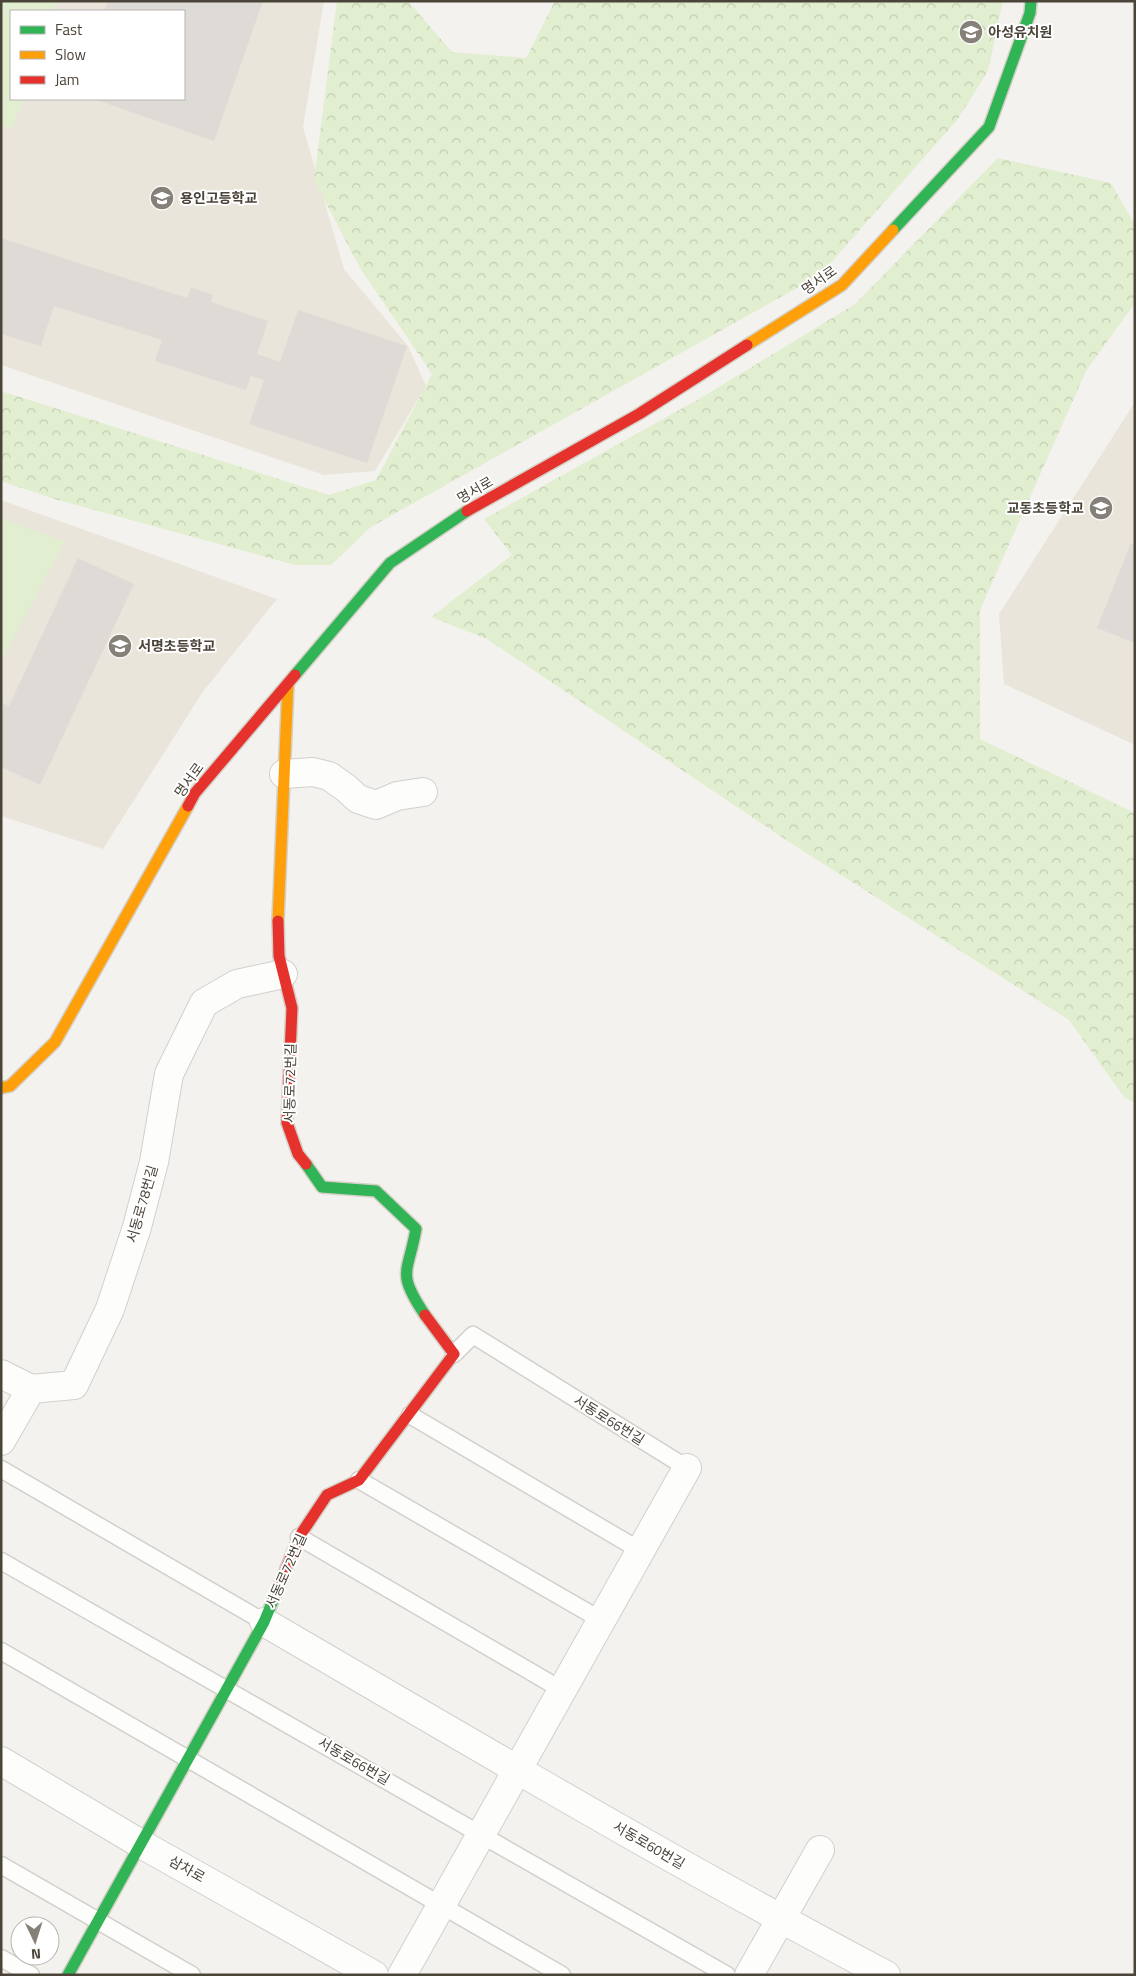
<svg xmlns="http://www.w3.org/2000/svg" width="1136" height="1976" font-family="'Titillium Web','Noto Sans KR',sans-serif">
<style>
.education{fill:#eae5da;fill-rule:evenodd}
.green{fill:#e1eecf}
.forest{fill:url(#forest-crowns)}
.building{fill:#dedbd6}
.lines{fill:none;stroke-linecap:round;stroke-linejoin:round}
.lane-casing{stroke:#d2d0cb;stroke-width:19}
.street-casing{stroke:#d2d0cb;stroke-width:30}
.fast-casing{stroke:#d3cfc5;stroke-width:14}
.slow-casing{stroke:#d3cfc5;stroke-width:14}
.jam-casing{stroke:#d3cfc5;stroke-width:14}
.lane{stroke:#fdfdfc;stroke-width:16}
.street{stroke:#fdfdfc;stroke-width:28}
.fast{stroke:#30b455;stroke-width:11}
.slow{stroke:#ff9f0a;stroke-width:11}
.jam{stroke:#e5322d;stroke-width:11}
.labels{text-anchor:middle;stroke-width:4;stroke-linejoin:round;paint-order:stroke}
.poi-label{font-size:14px;font-weight:bold;fill:#4b4439;stroke:#fff;text-anchor:start}
.street-label{font-size:14px;fill:#4b4439;stroke:#fff}
</style>
<defs>
<pattern id="forest-crowns" width="20" height="18" patternUnits="userSpaceOnUse" patternTransform="scale(1.25)"><rect width="20" height="18" fill="#e1eecf"/><path d="M2 6a3 3 0 1 1 6 0M12 15a3 3 0 1 1 6 0" fill="none" stroke="#c3cdb2"/></pattern>
</defs>
<rect width="100%" height="100%" fill="#f4f2ee"/>
<g class="education">
<path d="M1 1H324L303 127 344 269 408 346 426 386 375 471 324 475 1 365ZM11 11H184V99H11Z"/>
<path d="M1135 402V745L1004 684 999 614Z"/>
<path d="M1 500 277 599 202 693 103 849 1 816Z"/>
</g>
<g class="green">
<path d="M1 1H56L53 11H11V99H23L12 129 1 125Z"/>
<path d="M1 518 65 542 1 661Z"/>
</g>
<g class="forest">
<path d="M337 1H408L452 52 526 58 555 1H1003L988 71 958 119 820 275 371 527 331 565H295L51 498 1 481V391L329 495 376 480 432 374 360 268 314 180Z"/>
<path d="M998 158 1111 183 1135 225V303L1086 371 980 610V739L1135 813V1103L1124 1097 1069 1020 789 842 487 639 431 617 512 555 484 519 699 399 855 304Z"/>
</g>
<g class="building">
<path d="M108 1H263L214 141 94 99H184V11H104Z"/>
<path d="M1 238 187 298 191 287 213 295 211 302 268 321 257 354 280 362 298 310 407 346 367 463 249 424 264 380 251 376 246 390 155 361 162 340 54 306 41 346 1 334Z"/>
<path d="M1131 543 1135 544V643L1097 628Z"/>
<path d="M78 558 134 584 40 785 1 767V702L9 706Z"/>
</g>
<g class="lines">
<g class="lane-casing">
<g id="lane">
<path d="M454 1354 473 1335 687 1468"/>
<path d="M410 1415 641 1551"/>
<path d="M1 1469 264 1622"/>
<path d="M359 1480 601 1620"/>
<path d="M299 1537 562 1690"/>
<path d="M1 1561 727 1975"/>
<path d="M1 1651 562 1975"/>
<path d="M1 1865 192 1975"/>
<path d="M1 1958 31 1975"/>
</g>
</g>
<g class="street-casing">
<g id="street">
<path d="M284 774 313 772 329 776 346 788 358 799 376 805 397 796 423 792"/>
<path d="M1 1374 31 1389"/>
<path d="M31 1389 74 1385 110 1309 137 1227 154 1162 169 1074 204 1003 237 984 283 974"/>
<path d="M1 1441 31 1389"/>
<path d="M264 1622C470 1742 675 1864 886 1975"/>
<path d="M1 1761 141 1844 374 1975"/>
<path d="M402 1975 687 1468"/>
<path d="M749 1975 820 1850"/>
</g>
</g>
<g class="fast-casing">
<g id="fast">
<path d="M893 230 989 127 1030 13 1031 1"/>
<path d="M295 675 390 563 467 511"/>
<path d="M306 1164 322 1187 376 1191 416 1229C408 1274 396 1272 425 1315"/>
<path d="M68 1975 264 1622 279 1586"/>
</g>
</g>
<g class="slow-casing">
<g id="slow">
<path d="M747 345 842 285 893 230"/>
<path d="M278 921 288 684"/>
<path d="M1 1088 10 1086 55 1042 188 806"/>
</g>
</g>
<g class="jam-casing">
<g id="jam">
<path d="M467 511 639 414 747 345"/>
<path d="M188 806 195 793 295 675"/>
<path d="M278 921 279 956 292 1008 287 1123 298 1154 306 1164"/>
<path d="M279 1586 299 1537 327 1495 359 1480 454 1354 425 1315"/>
</g>
</g>
<use href="#lane" class="lane"/>
<use href="#street" class="street"/>
<use href="#fast" class="fast"/>
<use href="#slow" class="slow"/>
<use href="#jam" class="jam"/>
</g>
<defs>
<g id="school-disc" transform="scale(1.25)"><circle r="9.5" fill="#868178" stroke="#fff"/><path d="M0-5L7-2L0 1L-7-2ZM-4 1L0 2.5L4 1V4Q0 6-4 4Z" fill="#fff"/></g>
</defs>
<g fill-rule="evenodd">
<use href="#school-disc" x="971" y="32"/>
<use href="#school-disc" x="162" y="198"/>
<use href="#school-disc" x="1101" y="508"/>
<use href="#school-disc" x="120" y="646"/>
</g>
<g class="labels">
<g class="poi-label">
<text x="988" y="37">아성유치원</text>
<text x="180" y="203">용인고등학교</text>
<text x="1084" y="513" text-anchor="end">교동초등학교</text>
<text x="138" y="651">서명초등학교</text>
</g>
<g class="street-label">
<text transform="translate(819 280) rotate(-35)" y="5">명서로</text>
<text transform="translate(475 490) rotate(-30)" y="5">명서로</text>
<text transform="translate(189 780) rotate(-54)" y="5">명서로</text>
<text transform="translate(290 1083) rotate(-89)" y="5">서동로72번길</text>
<text transform="translate(142 1204) rotate(-74)" y="5">서동로78번길</text>
<text transform="translate(609 1420) rotate(32)" y="5">서동로66번길</text>
<text transform="translate(286 1571) rotate(-66)" y="5">서동로72번길</text>
<text transform="translate(354 1761) rotate(30)" y="5">서동로66번길</text>
<text transform="translate(649 1845) rotate(30)" y="5">서동로60번길</text>
<text transform="translate(187 1869) rotate(29)" y="5">삼차로</text>
</g>
</g>
<rect width="1136" height="1976" fill="none" stroke="#4b4439" stroke-width="5"/>
<rect x="10" y="10" width="175" height="90" fill="#ffffff" stroke="#b7b4b0"/>
<rect x="20" y="26" width="25" height="8" fill="#30b455" stroke="#b7b4b0"/>
<text x="55" y="35" font-size="15" fill="#4b4439">Fast</text>
<rect x="20" y="51" width="25" height="8" fill="#ff9f0a" stroke="#b7b4b0"/>
<text x="55" y="60" font-size="15" fill="#4b4439">Slow</text>
<rect x="20" y="76" width="25" height="8" fill="#e5322d" stroke="#b7b4b0"/>
<text x="55" y="85" font-size="15" fill="#4b4439">Jam</text>
<g transform="translate(35 1941) rotate(176)"><circle r="24" fill="#ffffff" stroke="#b7b4b0"/>
<path d="M0-4L9 19L0 12L-9 19Z" fill="#868178"/>
<text y="-8" font-size="14" font-weight="bold" text-anchor="middle" fill="#4b4439">N</text>
</g>
</svg>
